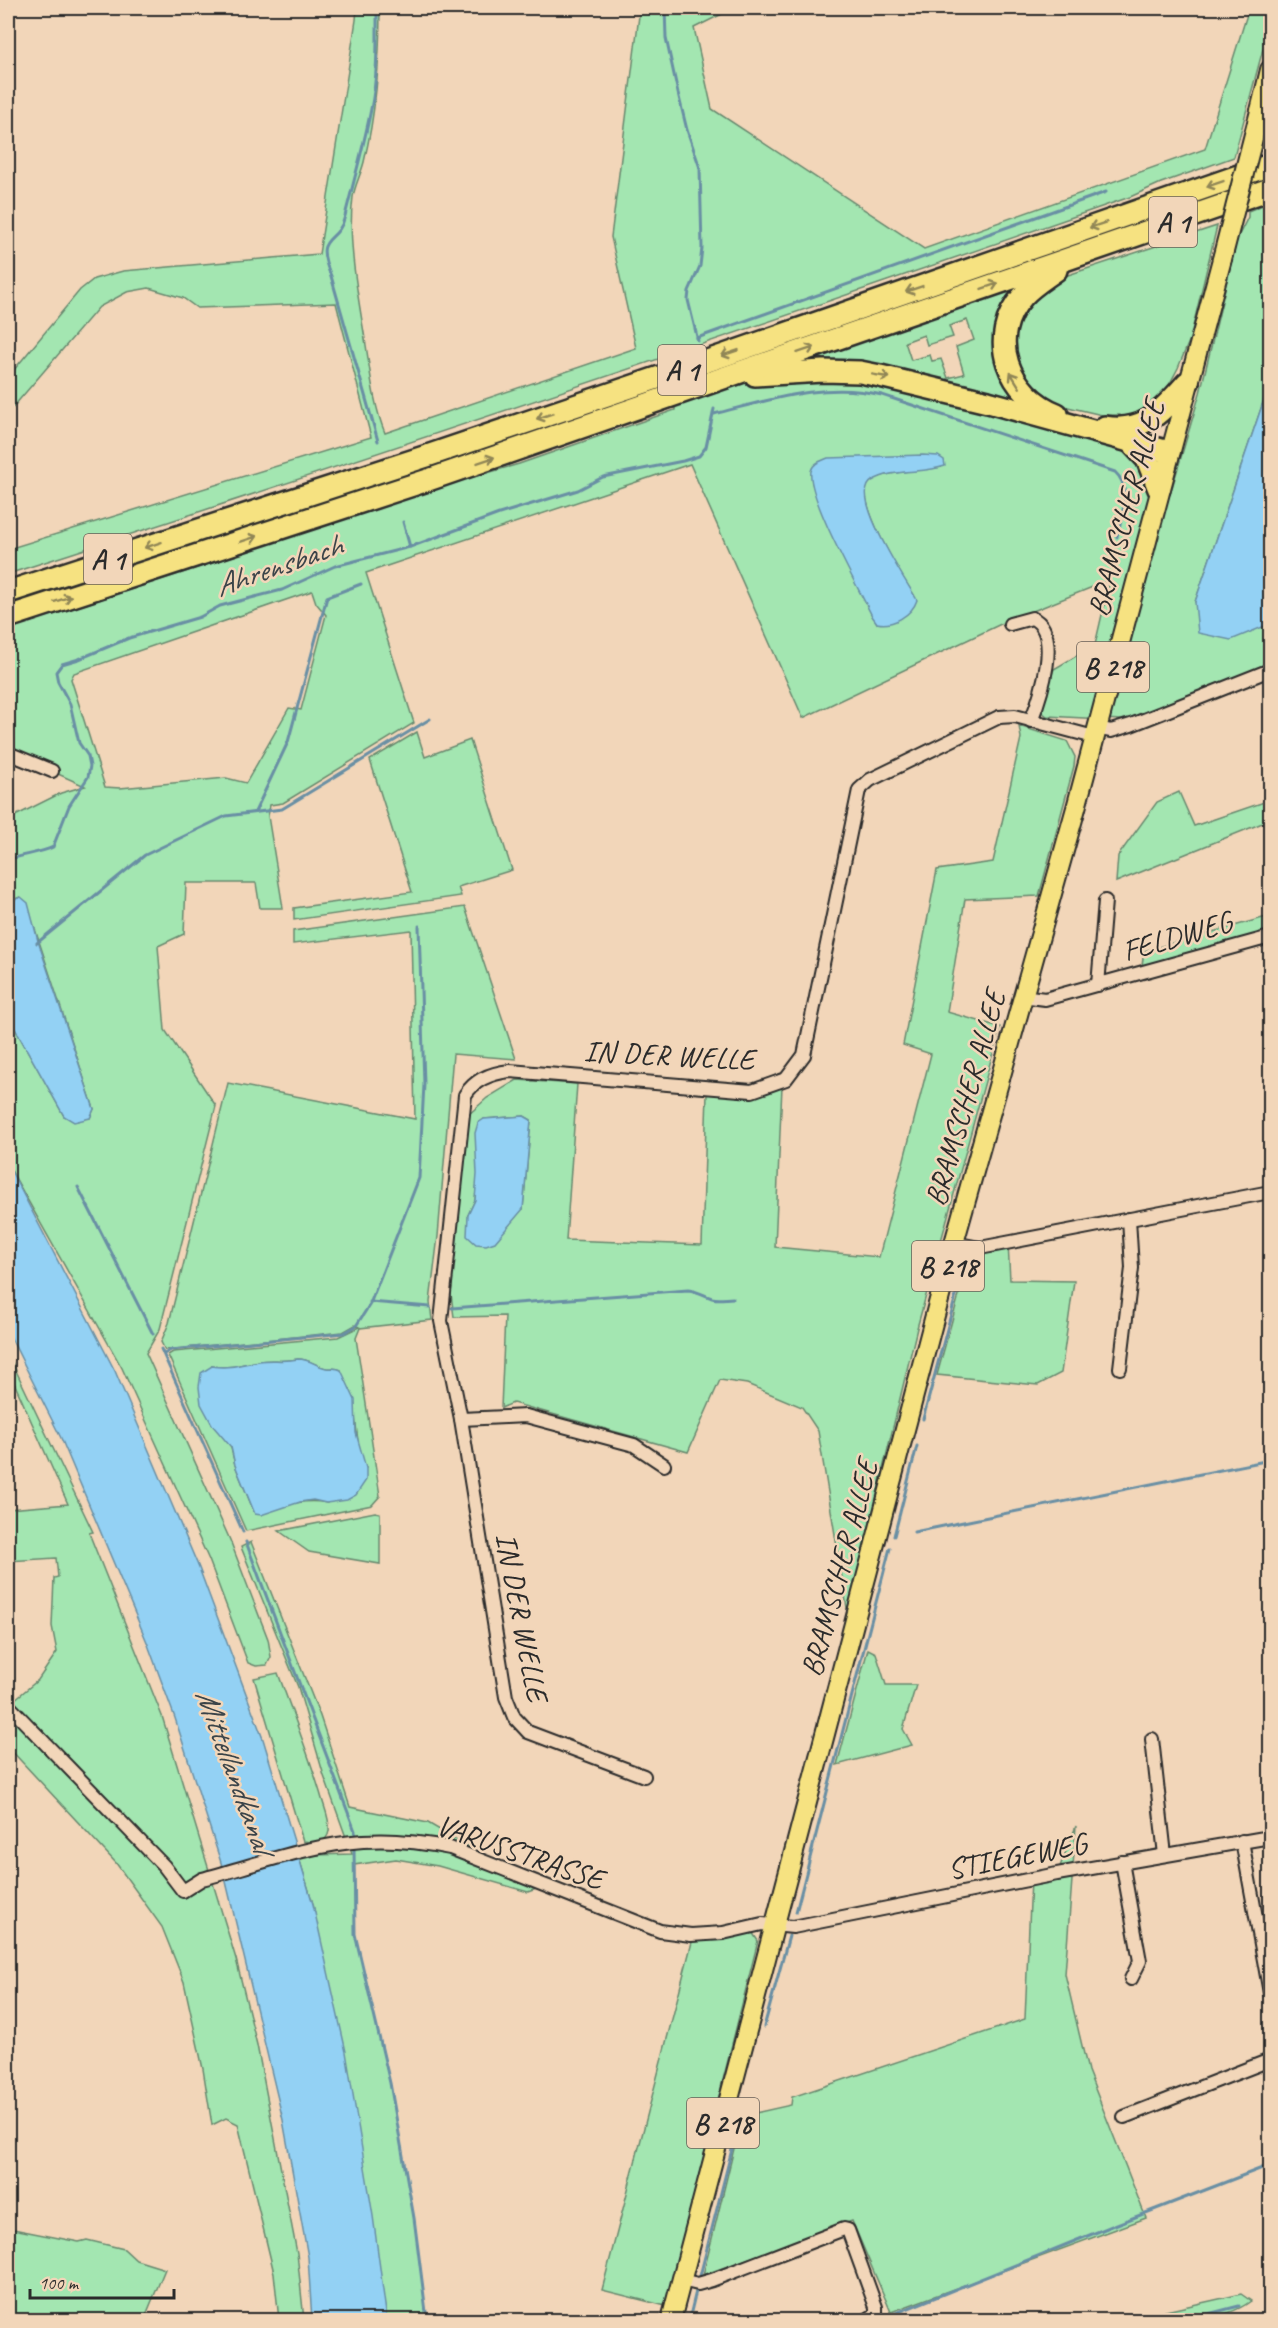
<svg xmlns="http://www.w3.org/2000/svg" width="1278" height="2328" font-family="Caveat,sans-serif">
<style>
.green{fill:#a3e6b1;stroke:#67886e;stroke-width:1.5;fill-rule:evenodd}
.water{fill:#93d1f4;stroke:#698fa4;stroke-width:1.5}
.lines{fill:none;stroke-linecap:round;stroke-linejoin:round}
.stream{stroke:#698fa4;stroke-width:3}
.street-casing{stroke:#2b2b2b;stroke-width:16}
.primary-casing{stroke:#2b2b2b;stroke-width:22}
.highway-casing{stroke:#2b2b2b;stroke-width:26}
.street{stroke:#f2d6b9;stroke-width:12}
.primary{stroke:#f6e281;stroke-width:18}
.highway{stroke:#f6e281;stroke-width:21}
.primary-bridge-casing{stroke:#2b2b2b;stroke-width:22;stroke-linecap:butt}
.primary-bridge{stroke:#f6e281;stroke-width:18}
.oneway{stroke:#908656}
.labels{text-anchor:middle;stroke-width:5;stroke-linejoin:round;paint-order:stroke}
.shield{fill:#f2d6b9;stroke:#675e56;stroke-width:1.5}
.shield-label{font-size:28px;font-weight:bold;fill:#2b2b2b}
.street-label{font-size:30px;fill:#2b2b2b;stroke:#f2d6b9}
.water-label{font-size:32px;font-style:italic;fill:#3b4449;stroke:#f2d6b9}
</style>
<rect width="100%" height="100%" fill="#f2d6b9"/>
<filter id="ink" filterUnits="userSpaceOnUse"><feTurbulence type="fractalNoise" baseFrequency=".0167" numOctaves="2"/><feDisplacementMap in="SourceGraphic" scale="12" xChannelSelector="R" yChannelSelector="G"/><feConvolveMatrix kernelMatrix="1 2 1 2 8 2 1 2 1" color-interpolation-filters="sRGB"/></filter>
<g filter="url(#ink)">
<g class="green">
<path d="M357 8H380C380 59 376 112 364 162 361 174 355 185 353 197 347 240 358 296 365 339 370 369 373 404 385 433L636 348 611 237 640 8H734L694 28 712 109 924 249 1205 149 1249 8H1270V23L1234 157 1161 183 1130 197C757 327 383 453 8 574V549L371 437 336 303 197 308 183 298 149 288 127 292 99 307 8 413V377L80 290 94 279 123 271 319 254 356 20Z"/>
<path d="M1270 202V382L1195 602 1270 624V668L1139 716 1121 720 1047 716 1042 712V704L1054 669 1095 645 1110 580 1003 623 803 718 690 464 366 573 414 723 283 803 270 805 268 816 283 908H260L256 883H186L184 934 158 946 165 1030 216 1106 160 1329 146 1353 230 1540 268 1639 271 1657 267 1665 256 1666 248 1663 209 1560 122 1368 8 1165V1016L64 1116 90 1118 94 1109 33 923 20 897 8 902V815L11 818 61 793 85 786 58 774V769L8 748V629L185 572 445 485 519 464 675 410V395L731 376 1022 288 1003 323 1020 395 1133 451 1148 486 1172 488 1200 393 1237 239 1248 217V211ZM967 320 974 340 956 347 964 374 948 378 941 359 932 361 930 355 911 360 905 342 924 335 927 345 953 337 949 326ZM942 467C926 469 880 472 869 482 853 498 903 579 914 595L877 623 831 533 812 483ZM312 591 316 603 326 615 301 710 289 708 246 783 226 778 120 788 105 787 71 679 74 673Z"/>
<path d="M1217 226 1190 339 1178 368 1168 387 1153 406 1138 416 1121 419 1120 415H1102L1068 407 1041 396 1016 366 1012 330 1028 297 1059 278Z"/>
<path d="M1019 726 1067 741 1075 757 1074 766 1039 896 965 899 947 1012 1000 1027 917 1328 848 1614 818 1431 802 1407 747 1384 720 1380 688 1452 513 1403 501 1408 505 1316 454 1317 451 1294 467 1116 487 1098 517 1080 577 1084 566 1240 702 1245 707 1094 755 1095 782 1086 775 1247 879 1257 931 1054 903 1045 937 870 993 862 1021 738ZM524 1116 531 1120 523 1209 468 1215 475 1200 484 1119Z"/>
<path d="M417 732 425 757 470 740 512 870 458 887 461 896 294 920V908L412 892 370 760Z"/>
<path d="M1179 792 1194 826 1270 800V820L1116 882 1118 856 1157 802Z"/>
<path d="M465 907 516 1059 453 1054 438 1236 430 1302 432 1320 360 1328 356 1338 380 1496 372 1505 246 1531 168 1355 173 1352 338 1337 359 1327 355 1325 343 1332 165 1350 161 1342 169 1323 228 1083 415 1119 411 930 293 944V931ZM298 1359C311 1359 315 1366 326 1368 332 1369 336 1367 341 1370L355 1417 359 1449 366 1468 327 1503C302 1498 279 1507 255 1514L235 1465 212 1366C230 1369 242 1364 259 1361 272 1359 284 1362 298 1359Z"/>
<path d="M1270 916V937L1141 973 1144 951Z"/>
<path d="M1008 1243 1010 1280 1074 1281 1061 1373 1038 1385 937 1375 970 1255Z"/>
<path d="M8 1354 93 1532 89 1533 162 1716 236 1959 257 2045 297 2253 304 2320H279L274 2273 238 2124 226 2118 212 2125 203 2069 184 1982 162 1927 116 1863 8 1747V1705L38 1680 57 1652 52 1626 54 1578 58 1577 56 1558 8 1561V1509L68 1504 8 1369Z"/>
<path d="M375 1512 380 1513V1564L309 1552 279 1531Z"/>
<path d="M251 1542 320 1716 350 1807 428 1823 539 1888 528 1892 438 1866 396 1859 354 1865 355 1934 390 2083 414 2218 427 2320H387L313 1904 299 1858 314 1855 352 1854 324 1776 298 1687 241 1547Z"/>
<path d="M868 1649 876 1653 886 1685H916L903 1729 912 1745 837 1765Z"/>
<path d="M278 1673C293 1715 310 1757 322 1799 325 1809 330 1820 329 1831 327 1844 314 1843 303 1841L254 1678Z"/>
<path d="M1076 1826 1065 1974 1088 2071 1146 2218 891 2312 852 2221 703 2275 742 2116 791 2105 792 2097 1025 2019 1031 1879 1057 1874Z"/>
<path d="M752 1932 758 1941 666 2306 602 2290 692 1942 728 1938Z"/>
<path d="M8 2228 79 2242 87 2240 124 2249 136 2260 165 2269 144 2320H8Z"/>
<path d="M1241 2294 1251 2301C1220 2324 1176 2321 1140 2320L1166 2311Z"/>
</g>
<g class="water">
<path d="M1270 382V624L1231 640 1198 633 1195 602Z"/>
<path d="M923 455 938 456 944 460 945 466C922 474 893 468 872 481 848 495 907 582 917 600 912 615 892 627 877 623L872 616C859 589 807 497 811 471 813 463 821 461 828 458Z"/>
<path d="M21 897 28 903 38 941 94 1109 90 1118 74 1122 64 1116 8 1016V902Z"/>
<path d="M524 1116 531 1120 523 1209 495 1242 486 1245 476 1244 467 1236 468 1215 475 1200 477 1174 475 1133 478 1123 484 1119Z"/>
<path d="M8 1165 115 1371 199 1568 263 1739 313 1904 346 2052 373 2216 387 2320H312L308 2257 283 2120 223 1869 175 1718 147 1642 61 1438 8 1332Z"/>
<path d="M298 1359C311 1359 315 1366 326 1368 332 1369 336 1367 341 1370L355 1400 356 1433 366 1468V1480L356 1495 347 1500 326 1503 313 1500 300 1502 261 1515 255 1514 235 1465 231 1447 213 1426 201 1404 199 1387 201 1373 212 1366C230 1369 242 1364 259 1361 272 1359 284 1362 298 1359Z"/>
</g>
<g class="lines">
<g class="stream">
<path d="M377 8C377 41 378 76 371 109 364 145 354 180 345 216 338 246 312 232 331 276L378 441"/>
<path d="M665 8 666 38 678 93 687 130 700 168 702 248 700 266 689 291 688 300 698 341"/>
<path d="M697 338 1106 192"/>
<path d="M714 414C770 400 825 381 882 395L1115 472C1133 488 1121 516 1117 537"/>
<path d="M403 522 410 547"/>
<path d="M255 812 288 742 327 597 361 584"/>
<path d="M8 860C22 854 39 854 53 847L69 806 88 777 90 766 88 756 79 743 70 704 58 682 56 672 62 664 79 659 129 638 200 617 220 606 282 590 335 566 410 547 499 514 578 490 603 477 683 461 699 456 706 447 714 409"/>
<path d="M37 943 145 855 226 816 282 809 430 719"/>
<path d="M78 1187 153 1334"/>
<path d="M370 1302 430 1307"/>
<path d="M452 1308 688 1290C698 1291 703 1295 712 1298 719 1300 726 1298 733 1298"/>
<path d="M161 1349 243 1532"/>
<path d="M164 1354 171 1350 344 1333 356 1326 370 1304 419 1178 424 1084 419 926"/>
<path d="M923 1419 966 1258"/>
<path d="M914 1532 1270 1460"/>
<path d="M894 1536 917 1446"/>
<path d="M246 1542 355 1831V1840"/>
<path d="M354 1846 355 1934 390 2083 414 2218 427 2320"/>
<path d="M796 1912 890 1548"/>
<path d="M764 2027 789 1936"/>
<path d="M700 2276 732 2149"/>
<path d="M689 2320 696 2291"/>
<path d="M879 2320 1112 2226 1270 2165"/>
<path d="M1185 2320 1239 2306"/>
</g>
<g class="street-casing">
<g id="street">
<path d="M1010 624 1032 618C1063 632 1040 698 1031 721"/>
<path d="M1096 728 1111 731 1131 725 1270 670"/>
<path d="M8 753 52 771"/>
<path d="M1098 985 1105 901"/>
<path d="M1022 996 1045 999 1270 937"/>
<path d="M954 1243 980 1248 1270 1192"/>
<path d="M1120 1368 1132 1268 1129 1219"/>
<path d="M461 1419 526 1416 634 1445 664 1465"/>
<path d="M8 1705 164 1866 183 1891 202 1879C251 1866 313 1844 363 1841 392 1839 421 1842 450 1848L660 1931 691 1935 723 1933 762 1924 793 1927 1057 1874 1270 1837"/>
<path d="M1152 1739 1165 1855"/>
<path d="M644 1776 528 1732 514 1717 506 1697 461 1419 441 1321 465 1095C475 1079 491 1073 510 1071L752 1091 786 1079 804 1055 859 790 870 780 999 717 1015 716 1094 737"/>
<path d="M1242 1841 1270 1993"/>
<path d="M1122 1862 1140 1961 1131 1979"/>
<path d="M1124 2117 1270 2060"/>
<path d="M681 2280 698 2284 712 2280 844 2229 848 2230 876 2307V2314L867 2320"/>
</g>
</g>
<g class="primary-casing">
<g id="primary">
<path d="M1260 111 1270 70"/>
<path d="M671 2320 954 1243 1076 808 1222 259"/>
</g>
</g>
<g class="highway-casing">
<g id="highway">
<path d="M1056 270C1045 278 1032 286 1023 296 985 338 1009 395 1057 414"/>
<path d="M755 375 823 371 860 372 880 376 988 402 1169 452"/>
<path d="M1105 427C1146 434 1163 409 1188 382"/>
<path d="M1131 442 1147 459 1159 489"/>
<path d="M8 592 427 456 725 355 1270 165"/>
<path d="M8 617 431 479 1270 189"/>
</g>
</g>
<use href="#street" class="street"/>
<use href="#primary" class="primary"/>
<use href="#highway" class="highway"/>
<g class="primary-bridge-casing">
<path id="primary-bridge" d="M1222 259 1260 111"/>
</g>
<use href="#primary-bridge" class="primary-bridge"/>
</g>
<defs><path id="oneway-shaft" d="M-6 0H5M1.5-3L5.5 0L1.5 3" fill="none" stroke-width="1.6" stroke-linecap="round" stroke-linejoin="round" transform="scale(1.5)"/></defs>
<g class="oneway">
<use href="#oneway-shaft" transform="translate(1215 184) rotate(161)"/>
<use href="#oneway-shaft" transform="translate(1098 225) rotate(161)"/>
<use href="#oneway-shaft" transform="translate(990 286) rotate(-19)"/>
<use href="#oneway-shaft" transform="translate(914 289) rotate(161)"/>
<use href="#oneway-shaft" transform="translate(806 350) rotate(-19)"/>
<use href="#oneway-shaft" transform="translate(730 353) rotate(161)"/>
<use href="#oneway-shaft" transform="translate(881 376) rotate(10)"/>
<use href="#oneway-shaft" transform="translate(1015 380) rotate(-122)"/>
<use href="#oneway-shaft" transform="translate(545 416) rotate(161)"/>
<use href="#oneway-shaft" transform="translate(486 460) rotate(-19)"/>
<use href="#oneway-shaft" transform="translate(249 539) rotate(-18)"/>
<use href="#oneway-shaft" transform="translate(153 545) rotate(162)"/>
<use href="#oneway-shaft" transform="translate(63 599) rotate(-18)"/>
</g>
</g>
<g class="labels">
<g class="shield">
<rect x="1149" y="197" width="48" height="50" rx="4.5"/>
<rect x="658" y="345" width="48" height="50" rx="4.5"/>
<rect x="84" y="534" width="48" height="50" rx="4.5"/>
<rect x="1077" y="642" width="72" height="50" rx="4.5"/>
<rect x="912" y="1241" width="72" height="50" rx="4.5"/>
<rect x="687" y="2098" width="72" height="50" rx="4.5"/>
</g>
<g class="shield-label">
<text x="1173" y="232">A 1</text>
<text x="682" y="380">A 1</text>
<text x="108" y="569">A 1</text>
<text x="1113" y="677">B 218</text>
<text x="948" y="1276">B 218</text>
<text x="723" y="2133">B 218</text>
</g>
<g class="street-label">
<text transform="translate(1126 508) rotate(-75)" y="10">BRAMSCHER ALLEE</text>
<text transform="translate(1177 936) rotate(-16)" y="10">FELDWEG</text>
<text transform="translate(669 1055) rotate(3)" y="10">IN DER WELLE</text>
<text transform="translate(965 1098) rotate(-74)" y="10">BRAMSCHER ALLEE</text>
<text transform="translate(839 1568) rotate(-75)" y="10">BRAMSCHER ALLEE</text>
<text transform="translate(522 1617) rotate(79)" y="10">IN DER WELLE</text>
<text transform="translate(520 1852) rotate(19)" y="10">VARUSSTRASSE</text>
<text transform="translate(1017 1856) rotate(-11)" y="10">STIEGEWEG</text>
</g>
<g class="water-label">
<text transform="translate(278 565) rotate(-19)" y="11">Ahrensbach</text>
<text transform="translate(235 1770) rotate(70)" y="11">Mittellandkanal</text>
</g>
</g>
<rect width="1278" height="2328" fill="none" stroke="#f2d6b9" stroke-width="30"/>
<rect x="15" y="15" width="1248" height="2298" fill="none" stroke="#2b2b2b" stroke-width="2" filter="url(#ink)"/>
<path d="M30 2289v9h144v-9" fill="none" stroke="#2b2b2b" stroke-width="3"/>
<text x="39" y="2289" font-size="18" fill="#2b2b2b" stroke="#f2d6b9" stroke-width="4.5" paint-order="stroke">100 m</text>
</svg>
